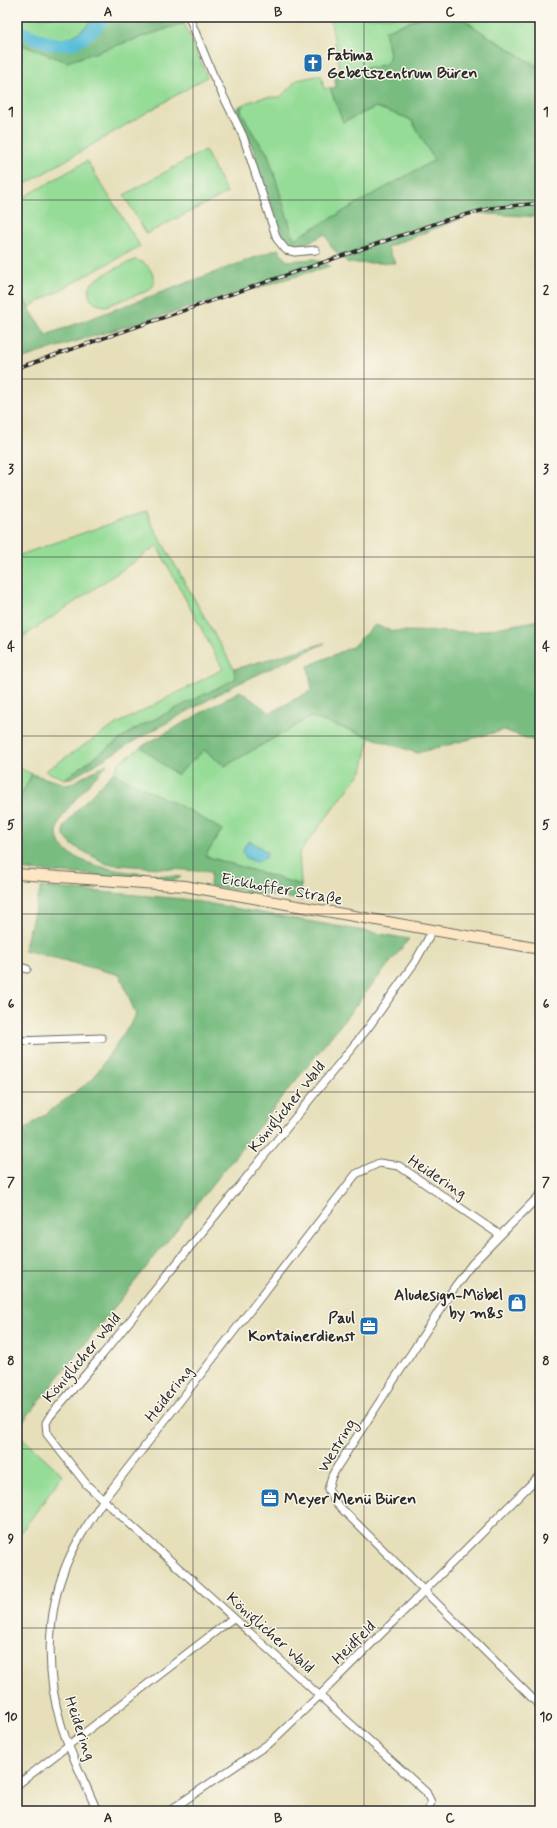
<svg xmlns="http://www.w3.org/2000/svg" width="557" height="1828" font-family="Mynerve,sans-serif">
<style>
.green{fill:#95dc97;stroke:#608461}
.forest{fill:#78bc80;stroke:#527456}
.water{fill:#59bed8;stroke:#427482}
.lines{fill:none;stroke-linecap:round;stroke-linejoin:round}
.river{stroke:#59bed8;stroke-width:13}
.street-casing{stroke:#6c6a5d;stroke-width:9}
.secondary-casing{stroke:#6c6a5d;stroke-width:12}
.street{stroke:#fff;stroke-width:7}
.secondary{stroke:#fce6c4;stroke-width:10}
.rail-casing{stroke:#2b2b2b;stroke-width:3.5}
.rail{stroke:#fbf7ec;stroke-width:2;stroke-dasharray:6;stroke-linecap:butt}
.grid{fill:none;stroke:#2b2b2b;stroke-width:1;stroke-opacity:0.55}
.labels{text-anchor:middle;stroke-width:3;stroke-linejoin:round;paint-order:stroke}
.poi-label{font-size:16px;font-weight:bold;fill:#2b2b2b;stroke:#fbf7ec;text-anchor:start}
.street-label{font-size:16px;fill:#2b2b2b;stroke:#fbf7ec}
.neatline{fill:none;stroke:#2b2b2b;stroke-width:1.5}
.grid-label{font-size:13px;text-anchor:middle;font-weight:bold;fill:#2b2b2b}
</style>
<rect width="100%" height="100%" fill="#fbf7ec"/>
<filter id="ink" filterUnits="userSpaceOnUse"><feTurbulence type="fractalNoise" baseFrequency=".025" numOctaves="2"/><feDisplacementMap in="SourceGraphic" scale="8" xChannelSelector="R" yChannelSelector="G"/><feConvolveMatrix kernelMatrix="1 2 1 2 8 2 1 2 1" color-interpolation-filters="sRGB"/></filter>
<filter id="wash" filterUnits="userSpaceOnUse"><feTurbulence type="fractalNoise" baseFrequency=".012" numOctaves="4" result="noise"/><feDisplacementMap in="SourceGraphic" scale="16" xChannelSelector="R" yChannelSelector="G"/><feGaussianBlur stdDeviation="0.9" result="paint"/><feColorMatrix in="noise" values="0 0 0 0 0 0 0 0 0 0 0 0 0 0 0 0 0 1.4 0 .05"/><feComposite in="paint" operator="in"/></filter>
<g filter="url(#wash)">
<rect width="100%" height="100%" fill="#e6dfba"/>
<g class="green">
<path d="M17 17H94C68 50 51 40 17 25Z"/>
<path d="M330 17H426L416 19 385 31 390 54 388 61 384 65 360 69 335 80 334 72 340 70Z"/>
<path d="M460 17H540V68L480 31Z"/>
<path d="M184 23 207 77 17 189V43L67 62Z"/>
<path d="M321 75 324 89 330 88 343 122 376 107 407 118 412 121 435 160 294 240 268 154 254 135 241 111 242 105C257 98 265 97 280 97L297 80Z"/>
<path d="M205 150 227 193 146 234 124 195Z"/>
<path d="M87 161 140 246 29 307 17 289V201Z"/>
<path d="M136 260C149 263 154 273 154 284L150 290 106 306C100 305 93 304 90 298 88 293 89 287 92 283 97 277 128 262 136 260Z"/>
<path d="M147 511 150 521 234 669 236 679 135 729 64 779 45 771 115 725 223 669 157 546 20 639 17 633V556Z"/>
<path d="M311 717 370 737 362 771 299 853 301 885 205 856 222 830 190 811 113 773 120 762 141 747 177 775 204 750 225 766Z"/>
<path d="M17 767 32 774 17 803 24 862 17 861Z"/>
<path d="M17 1433 63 1475 17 1538Z"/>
</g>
<g class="forest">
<path d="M94 17H181L184 23 67 62 17 43V25C51 40 68 50 94 17Z"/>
<path d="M423 17H460L480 31 540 68V217L475 213 387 247 395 263H348L332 248 325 234 296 249 287 245 261 179 254 151 236 109 242 105 241 111 254 135 268 154 294 239 434 160 412 121 407 118 376 107 343 122 330 88 336 87 335 80 360 69 384 65 388 61 390 54 385 31Z"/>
<path d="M278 249 287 261 315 259 330 266 57 347 17 360V289L46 335Z"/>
<path d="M540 620V743L504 730 417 753 311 717 225 766 204 750 177 775 141 747 240 691 270 713 312 690 308 666 352 647 375 625 392 631 474 632Z"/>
<path d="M325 643 233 686 141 737 72 778 64 779 135 729 235 679 234 669Z"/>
<path d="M107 764C94 780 67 805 59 823 41 871 155 875 181 877L172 882 17 869V861L24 862 17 803 32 774 68 785Z"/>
<path d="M113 773 190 811 222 830 205 856 301 885 302 900 210 886 211 872 107 864 72 845 64 836V827L76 811Z"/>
<path d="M41 887 183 899 409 939 17 1429V1135L92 1080 136 1015 120 975 24 950Z"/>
</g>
<path class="water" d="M250 841 267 852 266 858 257 862 246 858 243 851 245 845Z"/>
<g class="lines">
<path class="river" d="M17 30C56 48 75 55 104 17"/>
</g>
</g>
<g filter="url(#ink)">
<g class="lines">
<g class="street-casing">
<g id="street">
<path d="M189 17 213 75 243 136 277 239 286 250 295 252 316 250"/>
<path d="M17 966 27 969"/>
<path d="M17 1041 102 1038"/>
<path d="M540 1195 472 1264 456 1285 337 1467 332 1476 328 1489 335 1502 540 1706"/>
<path d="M17 1785 233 1618"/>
<path d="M97 1811C85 1782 70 1754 61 1724 46 1675 46 1616 65 1568 74 1544 90 1521 104 1499L356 1174 379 1163 399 1166 500 1235"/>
<path d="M169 1811 271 1742 320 1695 540 1475"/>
<path d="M428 1811 431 1802 426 1792 87 1485 47 1434 46 1423 50 1416 103 1354 368 1028 415 962 428 939 431 929"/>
</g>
</g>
<g class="secondary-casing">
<path id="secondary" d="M17 874 185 886 540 949"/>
</g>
<use href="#street" class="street"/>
<use href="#secondary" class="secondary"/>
<g class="rail-casing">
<path id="rail" d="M17 368 446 220 491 208 540 203"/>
</g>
<use href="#rail" class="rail"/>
</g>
</g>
<path class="grid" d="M193 17V1811M364 17V1811M17 200H540M17 379H540M17 557H540M17 736H540M17 914H540M17 1092H540M17 1271H540M17 1449H540M17 1628H540"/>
<defs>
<g id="church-square" transform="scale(1)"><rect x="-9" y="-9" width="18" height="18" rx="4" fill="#1f6fb2" stroke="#fbf7ec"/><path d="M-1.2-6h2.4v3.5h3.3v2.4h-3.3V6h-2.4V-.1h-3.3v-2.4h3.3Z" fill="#fff"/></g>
<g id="shop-square" transform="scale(1)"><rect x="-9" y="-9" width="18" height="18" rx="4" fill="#1f6fb2" stroke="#fbf7ec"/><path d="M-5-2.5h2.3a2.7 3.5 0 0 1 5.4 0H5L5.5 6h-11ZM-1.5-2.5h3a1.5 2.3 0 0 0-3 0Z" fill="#fff"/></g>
<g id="office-square" transform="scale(1)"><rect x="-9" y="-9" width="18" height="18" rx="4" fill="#1f6fb2" stroke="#fbf7ec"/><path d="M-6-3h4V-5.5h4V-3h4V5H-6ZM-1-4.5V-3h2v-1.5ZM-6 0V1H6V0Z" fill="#fff"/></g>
</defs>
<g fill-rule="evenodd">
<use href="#church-square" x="313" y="63"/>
<use href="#shop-square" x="517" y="1303"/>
<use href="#office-square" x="369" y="1326"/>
<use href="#office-square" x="270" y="1498"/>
</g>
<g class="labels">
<g class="poi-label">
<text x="327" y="60">Fatima<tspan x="327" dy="18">Gebetszentrum Büren</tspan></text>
<text x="503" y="1300" text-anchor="end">Aludesign-Möbel<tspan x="503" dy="18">by m&amp;s</tspan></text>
<text x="355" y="1323" text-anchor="end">Paul<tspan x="355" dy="18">Kontainerdienst</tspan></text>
<text x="284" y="1504">Meyer Menü Büren</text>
</g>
<g class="street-label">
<text transform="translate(282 888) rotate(10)" y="6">Eickhoffer Straße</text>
<text transform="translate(286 1106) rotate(-51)" y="6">Königlicher Wald</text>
<text transform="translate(438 1176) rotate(33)" y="6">Heidering</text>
<text transform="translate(81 1357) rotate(-50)" y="6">Königlicher Wald</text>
<text transform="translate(168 1393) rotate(-52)" y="6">Heidering</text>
<text transform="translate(336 1445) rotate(-59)" y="6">Westring</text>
<text transform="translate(271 1632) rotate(42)" y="6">Königlicher Wald</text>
<text transform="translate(353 1642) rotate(-45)" y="6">Heidfeld</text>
<text transform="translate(81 1728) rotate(71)" y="6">Heidering</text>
</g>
</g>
<rect width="557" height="1828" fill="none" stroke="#fbf7ec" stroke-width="44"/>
<rect x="22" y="22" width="513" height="1784" class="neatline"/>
<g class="grid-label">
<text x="108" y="16">A</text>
<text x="278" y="16">B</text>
<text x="450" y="16">C</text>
<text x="11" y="116">1</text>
<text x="546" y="116">1</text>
<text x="11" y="294">2</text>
<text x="546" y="294">2</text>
<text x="11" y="473">3</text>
<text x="546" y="473">3</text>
<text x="11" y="651">4</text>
<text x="546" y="651">4</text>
<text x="11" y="829">5</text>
<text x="546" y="829">5</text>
<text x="11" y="1008">6</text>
<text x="546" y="1008">6</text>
<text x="11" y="1186">7</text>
<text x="546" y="1186">7</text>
<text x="11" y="1365">8</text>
<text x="546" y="1365">8</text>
<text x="11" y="1543">9</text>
<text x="546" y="1543">9</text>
<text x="11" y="1721">10</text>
<text x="546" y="1721">10</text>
<text x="108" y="1822">A</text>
<text x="278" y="1822">B</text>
<text x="450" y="1822">C</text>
</g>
</svg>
